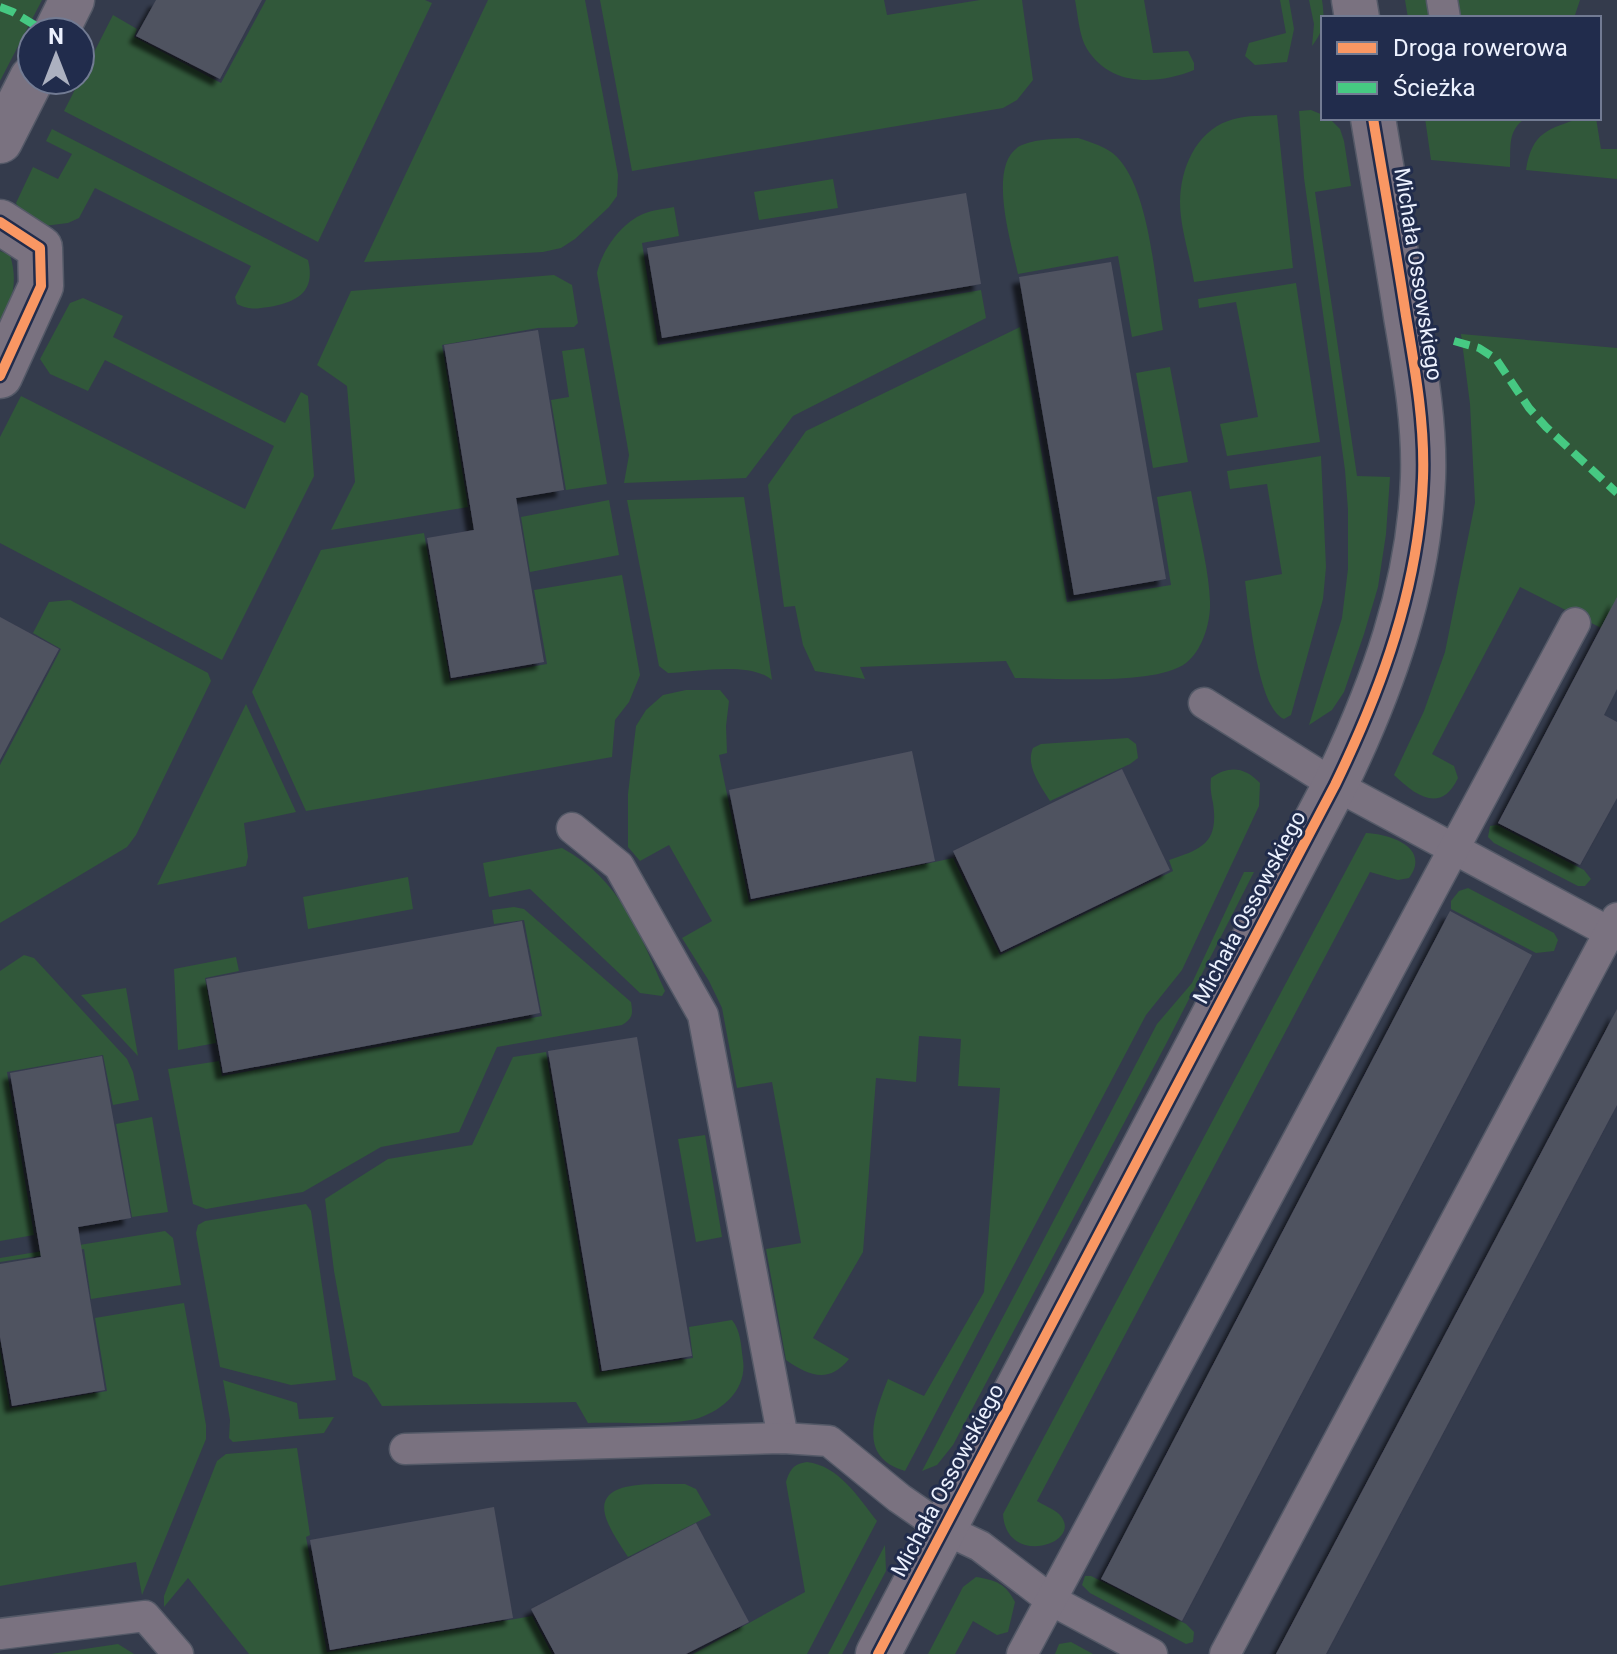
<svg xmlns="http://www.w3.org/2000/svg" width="1617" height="1654" font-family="Roboto,sans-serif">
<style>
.green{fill:#31583a}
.building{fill:#505261;filter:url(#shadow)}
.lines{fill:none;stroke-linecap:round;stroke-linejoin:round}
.lane-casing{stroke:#545967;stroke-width:33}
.street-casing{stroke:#545967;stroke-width:47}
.lane{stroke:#7a7280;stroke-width:30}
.street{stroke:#7a7280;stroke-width:44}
.quiet{stroke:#46c982;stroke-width:8;stroke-dasharray:16 8;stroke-linecap:butt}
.cycleway-casing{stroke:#212c4c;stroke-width:15}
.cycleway{stroke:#f99763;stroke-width:10}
.labels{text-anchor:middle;stroke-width:6;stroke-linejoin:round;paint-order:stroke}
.street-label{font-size:22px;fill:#ecf1fe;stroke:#212c4c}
</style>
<defs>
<filter id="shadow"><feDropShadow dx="-7" dy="7" stdDeviation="2" flood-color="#0009"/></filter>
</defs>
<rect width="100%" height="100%" fill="#343b4c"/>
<g class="green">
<path d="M0 0H42L0 81Z"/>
<path d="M266 0H425L432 3 318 242 64 111 113 15 137 29 134 37 221 83Z"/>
<path d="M488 0H585L618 175 617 196 609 207 575 239 561 248 543 252 364 262Z"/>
<path d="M600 0H884L887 15 980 0H1022L1033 80 1017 100 1003 108 632 171Z"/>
<path d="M1075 0H1144L1153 53 1188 51 1194 63V70C1157 85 1111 87 1087 49 1079 36 1078 15 1075 0Z"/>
<path d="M1280 0H1289L1294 29 1287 62 1255 65 1245 56 1249 43 1286 33Z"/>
<path d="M1309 0H1322C1325 19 1324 31 1312 46L1314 24Z"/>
<path d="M1405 0H1580L1574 18H1408Z"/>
<path d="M1311 110 1323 115V118H1329L1340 129 1344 141 1351 186 1315 192 1357 476 1390 477 1386 534 1378 587 1364 634 1344 692 1332 710 1309 725 1342 618 1348 569V510L1345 470 1304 178 1299 111Z"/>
<path d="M1277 115 1293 268 1194 282C1190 256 1180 227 1180 202 1180 169 1196 132 1228 121 1243 115 1261 116 1277 115Z"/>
<path d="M1425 118H1526C1507 130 1511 147 1510 167L1431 160Z"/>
<path d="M1581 118H1596L1601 149H1617V179L1526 170C1532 132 1548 129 1581 118Z"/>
<path d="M52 129 308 260C316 292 297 302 269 307 255 309 250 310 237 304L235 297 251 266 95 188 79 218 68 223 44 226 23 215 16 203 33 167 58 179 72 154 46 141Z"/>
<path d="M1078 138C1090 142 1108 147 1117 157 1150 191 1155 282 1163 330L1132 337 1118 256 1018 274C1012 245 985 161 1022 145 1039 138 1060 139 1078 138Z"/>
<path d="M833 179 838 208 759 220 754 192Z"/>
<path d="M674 207 679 236 642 243 658 345 981 290 986 318 793 416 746 478 624 483 629 455 597 273C601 252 621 223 643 214 652 210 664 209 674 207Z"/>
<path d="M0 251 10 255C19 284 11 302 0 329Z"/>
<path d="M554 275 572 285 578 323 574 327 538 328 442 345 468 507 331 530 355 482 347 386 317 365 351 291Z"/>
<path d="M1296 283 1320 442 1227 456 1220 424 1258 417 1236 302 1199 308 1198 299Z"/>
<path d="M83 298 123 316 113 337 285 423 301 392 308 396 314 476 222 660 0 543V437L21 396 245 509 274 446 105 360 88 391 50 374 40 359 70 303Z"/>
<path d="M1020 327 1067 602 1171 585 1157 497 1191 491C1197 524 1209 569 1210 601 1211 621 1203 650 1186 663 1156 686 1055 678 1015 678L1006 661 860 667 865 679 815 671 803 645 795 606 784 607 768 485 806 431Z"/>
<path d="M1461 334 1617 348V636L1520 587 1432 754 1454 766 1458 778C1441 814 1416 796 1394 775L1424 711 1445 652 1475 503 1470 404Z"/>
<path d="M584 348 607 484 566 490 551 400 569 397 562 351Z"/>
<path d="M1170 367 1188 462 1153 468 1136 373Z"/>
<path d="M1321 456 1326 567 1323 599 1291 715 1284 719C1257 708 1249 610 1245 581L1282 574 1267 484 1230 489 1227 471Z"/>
<path d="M744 497 772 680C750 661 696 672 668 673L659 666 627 500Z"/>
<path d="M609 500 619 555 530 572 521 517Z"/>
<path d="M424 533 450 681 547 664 534 590 622 575 640 675 629 702 615 720 612 757 306 811 252 692 321 550Z"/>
<path d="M70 600 208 673 211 681 136 835 127 847 0 923V765L61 649 33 633 49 602Z"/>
<path d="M686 690H720L729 701 726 726 727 753 719 755 749 902 953 858 1000 955 1173 871 1169 860C1202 849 1219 843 1213 803 1211 794 1210 787 1211 778 1229 765 1245 767 1260 783L1259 806 1182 970 1146 1015 905 1471C856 1457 875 1413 888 1379L924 1396 984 1292 1000 1088 958 1086 961 1039 919 1036 916 1082 876 1078 863 1252 813 1338 849 1359C829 1384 809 1376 786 1360L766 1249 801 1243 772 1082 737 1088 722 1008 709 981 682 938 712 921 669 845 640 861 628 847V794L636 726 646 710 663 695Z"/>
<path d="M246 704 296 812 244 823 248 857 246 866 157 885Z"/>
<path d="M1128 738 1136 744 1138 758 1130 764 1050 801C1041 786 1025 766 1033 748L1041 744Z"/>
<path d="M1497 825 1584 870 1591 879 1585 886H1578L1494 843 1488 837 1490 826Z"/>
<path d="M1366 833C1391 834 1431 848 1409 878L1398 880 1370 872 1037 1501C1043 1505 1054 1509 1059 1514 1087 1543 1006 1569 1003 1514Z"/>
<path d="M562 848C621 880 639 933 665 991L662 996 640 993 530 889 489 897 483 863Z"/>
<path d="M1244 872H1254L1166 1044 953 1445 937 1465 922 1471 1157 1024 1192 983Z"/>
<path d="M408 877 413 909 308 929 303 897Z"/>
<path d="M1468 888 1554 933 1558 940 1554 951 1536 953 1451 909V901L1459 891Z"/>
<path d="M514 907 524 909 631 1002C633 1014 633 1018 622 1025L497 1047 459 1132 381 1147 303 1192 206 1209 193 1204 168 1069 219 1061 222 1076 542 1016 524 920 494 924 492 910Z"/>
<path d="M24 955 34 958 127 1059 133 1072 139 1100 113 1105 103 1055 7 1072 34 1235 0 1241V971Z"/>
<path d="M236 957 239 971 205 978 216 1043 178 1050 174 969Z"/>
<path d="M126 988 138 1056 81 995Z"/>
<path d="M546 1052 600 1372 693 1358 689 1327 732 1320C741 1331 741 1346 743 1360 747 1388 725 1409 699 1418 675 1426 616 1422 588 1423L576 1402 382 1406 367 1383 353 1376 334 1271 325 1199 388 1159 472 1145 513 1057Z"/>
<path d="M152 1117 168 1212 132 1217 116 1124Z"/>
<path d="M705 1135 722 1237 696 1242 678 1139Z"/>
<path d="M306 1204 311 1211 336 1380 291 1385 220 1367 196 1233 198 1225 205 1221Z"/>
<path d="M165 1231 173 1238 181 1285 91 1299 84 1249 0 1262V1258Z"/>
<path d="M184 1303 206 1425V1439L142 1595 136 1562 0 1586V1350L10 1408 107 1391 95 1318Z"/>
<path d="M223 1380 297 1403 299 1419 334 1417 324 1433 233 1442 229 1438 230 1420Z"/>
<path d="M297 1448 310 1535 306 1537 327 1652 532 1616 552 1654H249L188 1578 164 1607V1596L217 1461 226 1454Z"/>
<path d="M807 1462C839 1466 858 1497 877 1521L807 1654H693L805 1592 786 1482C790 1470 793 1464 807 1462Z"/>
<path d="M685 1484 696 1489 711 1515 628 1557C621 1546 613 1535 608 1523 587 1476 658 1485 685 1484Z"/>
<path d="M885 1545 886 1571 842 1654H828Z"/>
<path d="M1085 1576H1091L1186 1624 1194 1632 1193 1642 1186 1644 1090 1593 1082 1585Z"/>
<path d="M976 1577C996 1580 1006 1584 1015 1602L1008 1632 997 1635 973 1621 955 1654H928L963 1587Z"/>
<path d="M1071 1642 1093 1654H1055L1059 1644Z"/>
<path d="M118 1644 134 1654H51Z"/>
</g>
<g class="building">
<path d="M156 0H262L220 79 136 36Z"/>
<path d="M966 193 981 284 662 338 647 248Z"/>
<path d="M1111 262 1166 579 1074 595 1019 277Z"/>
<path d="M538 330 564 490 516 498 544 662 451 678 427 538 474 530 444 345Z"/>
<path d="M1617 597V689L1604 715 1617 722V798L1580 865 1498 823Z"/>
<path d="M0 617 59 649 0 760Z"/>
<path d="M912 751 935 861 751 899 729 790Z"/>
<path d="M1122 769 1170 870 1001 952 953 851Z"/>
<path d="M1450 911 1532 955 1182 1621 1101 1579Z"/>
<path d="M522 921 540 1013 223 1073 206 979Z"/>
<path d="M1617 1009V1105L1326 1654H1276Z"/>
<path d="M637 1037 692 1356 602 1371 548 1051Z"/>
<path d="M102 1056 131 1218 78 1227 105 1390 12 1406 0 1337V1264L41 1257 10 1073Z"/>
<path d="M494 1507 513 1618 330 1650 310 1540Z"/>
<path d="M696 1523 749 1622 686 1654H555L531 1609Z"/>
</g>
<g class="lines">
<g class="lane-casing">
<g id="lane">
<path d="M1442 0 1445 18"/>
<path d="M1204 703 1335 785 1609 932"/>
<path d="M572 828 619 866 703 1015 783 1438"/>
<path d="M405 1449 783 1438 829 1441 899 1498 944 1529 980 1546 1051 1600 1152 1654"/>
<path d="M0 1634 145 1616 178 1654"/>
<path d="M1022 1654 1575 623"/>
<path d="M1225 1654 1617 918"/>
</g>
</g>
<g class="street-casing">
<g id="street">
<path d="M1354 0 1357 18"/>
<path d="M56 32 72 0"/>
<path d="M0 141 32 78"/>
<path d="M0 222 40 248 41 286 0 376"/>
<path d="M878 1654 1335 785C1382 688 1419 587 1423 478 1425 424 1415 369 1406 316 1396 250 1384 184 1373 118"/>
</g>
</g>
<use href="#lane" class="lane"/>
<use href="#street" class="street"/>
<g class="quiet">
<path d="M0 7 13 12 46 32"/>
<path d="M1454 341 1479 348 1496 359 1529 408 1546 427 1617 493"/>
</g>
<g class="cycleway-casing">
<g id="cycleway">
<path d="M0 222 40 248 41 286 0 376"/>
<path d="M878 1654 1335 785C1382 688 1419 587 1423 478 1425 424 1415 369 1406 316 1396 250 1384 184 1373 118"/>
</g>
</g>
<use href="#cycleway" class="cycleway"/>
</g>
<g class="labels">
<g class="street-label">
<text transform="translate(1419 274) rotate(81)" y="8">Michała Ossowskiego</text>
<text transform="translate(1249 907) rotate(-62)" y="8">Michała Ossowskiego</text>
<text transform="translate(947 1480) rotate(-62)" y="8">Michała Ossowskiego</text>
</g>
</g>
<rect x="1321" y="16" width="280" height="104" fill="#212c4c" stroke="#727b93" stroke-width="2"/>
<rect x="1337" y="42" width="40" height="12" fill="#f99763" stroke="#727b93" stroke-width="2"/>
<text x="1393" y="56" font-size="24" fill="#ecf1fe">Droga rowerowa</text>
<rect x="1337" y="82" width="40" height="12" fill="#46c982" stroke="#727b93" stroke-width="2"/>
<text x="1393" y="96" font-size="24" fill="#ecf1fe">Ścieżka</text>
<g transform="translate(56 56)"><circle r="38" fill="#212c4c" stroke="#727b93" stroke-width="2"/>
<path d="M0-6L14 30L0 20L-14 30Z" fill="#acb1c0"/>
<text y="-12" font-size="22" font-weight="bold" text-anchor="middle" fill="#ecf1fe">N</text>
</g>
</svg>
